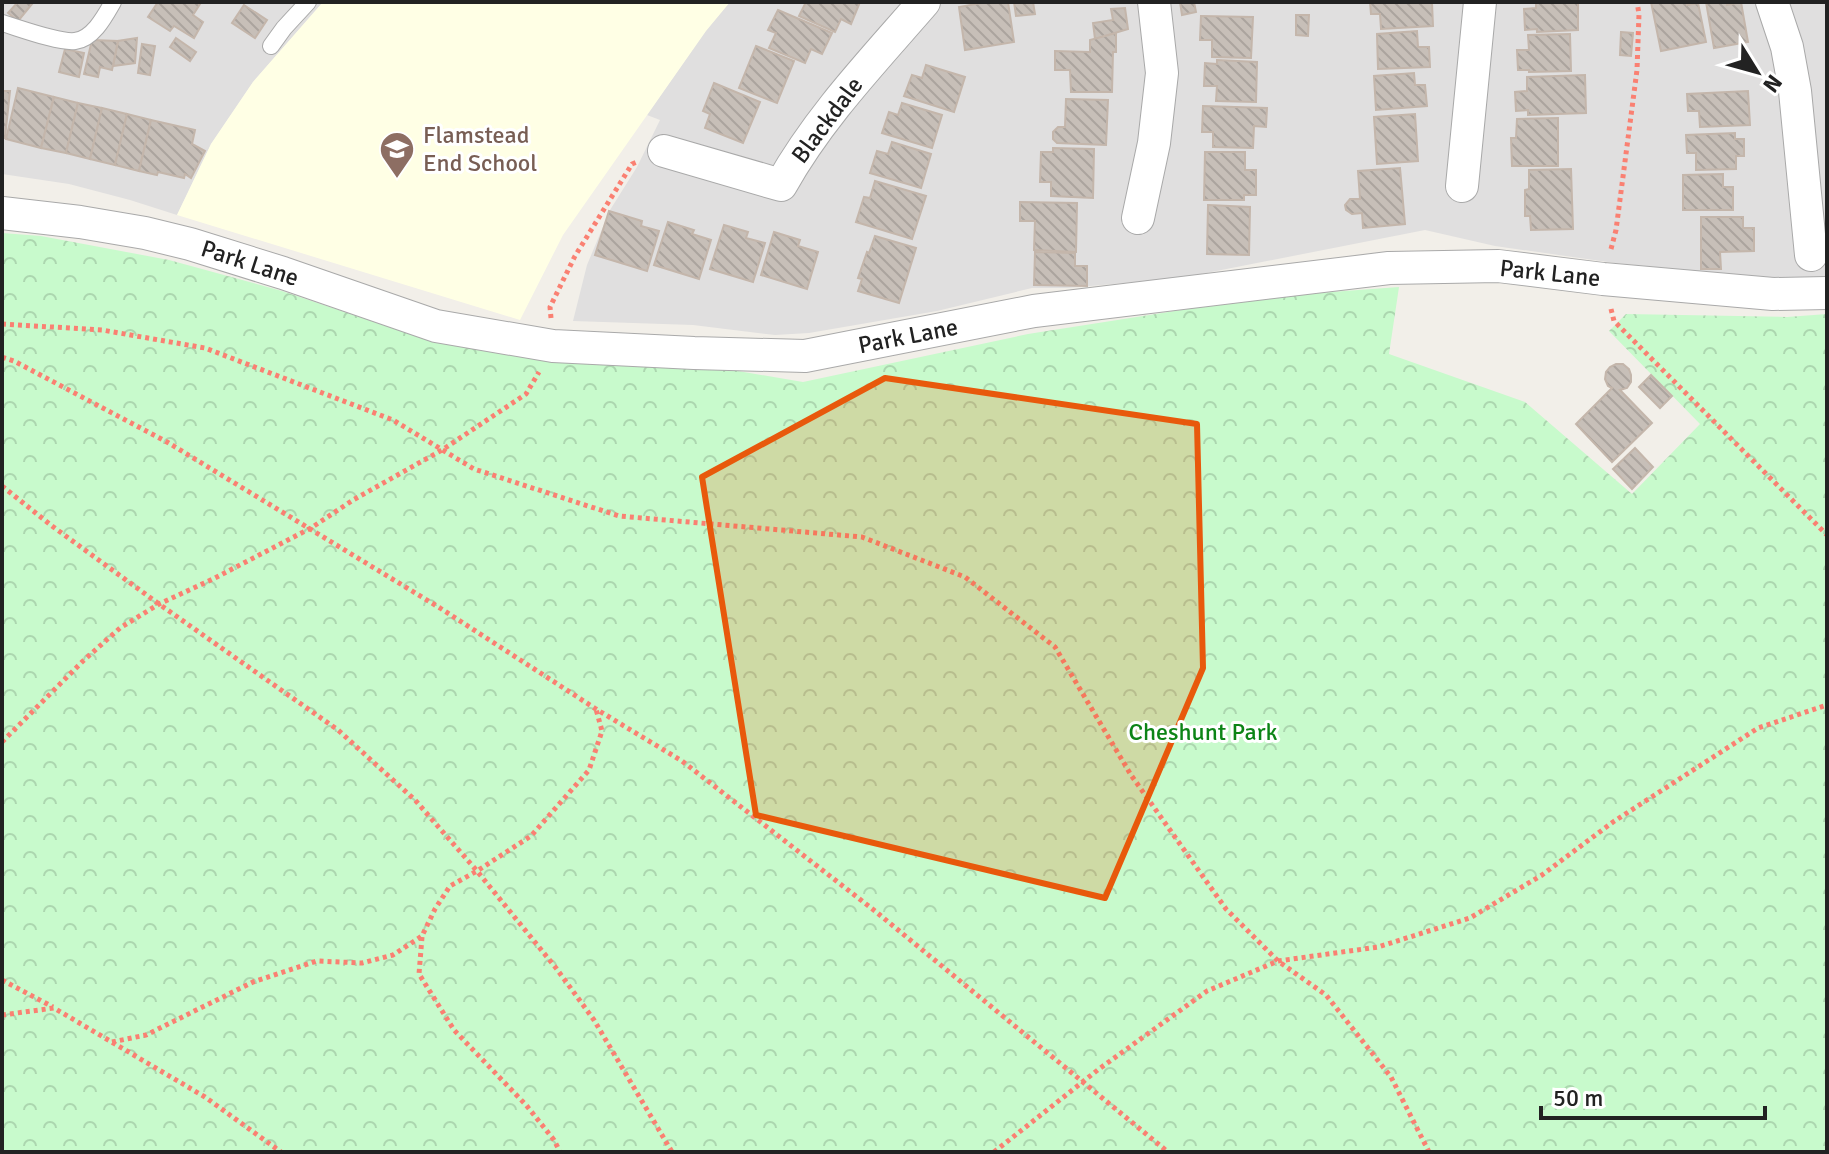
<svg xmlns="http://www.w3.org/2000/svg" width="1829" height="1154" font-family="Signika,sans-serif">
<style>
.residential{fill:#e0dfdf}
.education{fill:#ffffe5}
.park{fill:url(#park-crowns)}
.building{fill:url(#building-back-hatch);stroke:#c4b6ab;stroke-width:2}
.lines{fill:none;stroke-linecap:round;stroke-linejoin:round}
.service-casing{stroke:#a9a9a9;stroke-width:18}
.minor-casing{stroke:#a9a9a9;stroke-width:34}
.path{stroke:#fa8072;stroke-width:5;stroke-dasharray:4 4;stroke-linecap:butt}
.service{stroke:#fff;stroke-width:16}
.minor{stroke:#fff;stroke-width:32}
.marked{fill:#e8590c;fill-opacity:0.2;stroke:#e8590c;stroke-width:6;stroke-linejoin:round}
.labels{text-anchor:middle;stroke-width:6;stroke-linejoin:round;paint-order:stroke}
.street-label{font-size:24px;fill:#222;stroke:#fff}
.education-label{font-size:24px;fill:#785e54;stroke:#fff;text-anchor:start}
.park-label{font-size:24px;fill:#0c8416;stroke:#fff}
</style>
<defs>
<pattern id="park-crowns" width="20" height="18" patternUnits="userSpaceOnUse" patternTransform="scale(2)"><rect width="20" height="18" fill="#c8facc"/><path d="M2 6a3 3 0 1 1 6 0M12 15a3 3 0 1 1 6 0" fill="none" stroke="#acd6af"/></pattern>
<pattern id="building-back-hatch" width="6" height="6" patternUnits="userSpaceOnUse" patternTransform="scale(2)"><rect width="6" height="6" fill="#c7bfb8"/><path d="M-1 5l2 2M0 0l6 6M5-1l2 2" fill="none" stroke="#aba49e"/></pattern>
</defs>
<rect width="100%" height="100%" fill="#f2efe9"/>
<g class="residential">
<path d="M2 2H323L253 82 211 144 177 215 130 200 69 184 2 174Z"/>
<path d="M730 2H1827V281L1709 275 1687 270 1615 263 1495 246 1425 230 1181 278 1068 288H1032L937 311 809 333 775 335 693 325 573 321 587 265 610 210 637 167 660 120 647 115 706 30Z"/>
</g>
<path class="education" d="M323 2H730L706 31 563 235 520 320 177 215 211 144 253 82Z"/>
<path class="park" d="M2 233 41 236 169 260 282 291 401 331 599 363 738 371 803 382 1028 334 1264 297 1399 287 1389 354 1525 402 1632 494 1700 424 1609 331 1626 314 1787 317 1827 314V1152H2Z"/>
<g class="building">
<path d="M18 2H30L32 4 18 21 8 13Z"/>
<path d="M158 2H197L200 4 193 15 203 22 194 38 174 26 170 31 148 17Z"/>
<path d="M806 2H860L851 24 841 19 835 32 799 16Z"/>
<path d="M987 2H1008L1014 42 965 50 959 7Z"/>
<path d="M1014 2H1033L1035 14 1016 16Z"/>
<path d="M1180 2H1194L1196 12 1182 15Z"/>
<path d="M1370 2 1432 3 1433 26 1381 29 1380 14H1371Z"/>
<path d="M1536 2H1578V30L1537 32V29L1525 30 1524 9 1536 8Z"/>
<path d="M1651 2H1686L1687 5 1698 3 1706 42 1661 51Z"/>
<path d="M1706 2H1727V5L1741 2 1748 42 1714 48Z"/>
<path d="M244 5 267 20 255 38 232 23Z"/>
<path d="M1125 8 1128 29 1095 39 1093 23 1113 20 1111 9Z"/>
<path d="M778 10 832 33 822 54 811 49 805 63 769 48 776 33 768 30Z"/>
<path d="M1296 15H1309L1308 36 1296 35Z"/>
<path d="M1201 16 1253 17 1251 58 1212 57V40H1200Z"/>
<path d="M1417 31 1418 47H1429L1430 67 1378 69 1377 34Z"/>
<path d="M1621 32 1633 33 1631 56 1620 55Z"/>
<path d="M1116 33V52H1113L1112 92H1071L1070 70H1055V51L1090 52V40Z"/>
<path d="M1570 34 1571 71 1529 72V70H1518L1517 50H1529L1528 35Z"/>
<path d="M137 38 135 63 113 66 118 41Z"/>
<path d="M176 38 196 52 190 61 170 47Z"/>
<path d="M92 40 118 41 112 70 100 67 98 77 84 74Z"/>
<path d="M142 44 155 46 150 75 138 73Z"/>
<path d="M756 46 794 61 777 103 739 88Z"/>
<path d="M65 49 84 53 79 77 59 72Z"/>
<path d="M1217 60 1257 62 1256 102 1216 101 1217 86H1204L1205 63 1217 64Z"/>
<path d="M926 65 965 77 954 112 904 96 912 75 922 78Z"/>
<path d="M1414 73 1415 85H1425L1427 106 1376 110 1374 76Z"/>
<path d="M1585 75 1586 113 1528 115V110L1516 111 1515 92 1527 91V77Z"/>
<path d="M714 83 760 102 743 143 705 128 710 114 703 111Z"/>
<path d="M18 88 54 97 41 148 6 139Z"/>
<path d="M2 91H10L5 138H2Z"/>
<path d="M1748 91 1750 125 1700 127 1699 111H1688L1687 94Z"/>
<path d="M54 97 78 103 66 153 41 148Z"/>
<path d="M1066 99 1108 100 1106 145 1057 143 1053 139V132L1058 127H1065Z"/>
<path d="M78 103 102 108 90 159 66 153Z"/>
<path d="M902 103 942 115 932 148 882 133 889 112 898 115Z"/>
<path d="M1203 106 1267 108 1266 127 1254 126 1253 148 1213 147V132H1202Z"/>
<path d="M102 108 127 114 115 165 90 159Z"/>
<path d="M127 114 151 120 139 171 115 165Z"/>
<path d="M1415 114 1418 161 1377 164 1374 117Z"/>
<path d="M1558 118V166H1512L1511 138H1516L1517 119Z"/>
<path d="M151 120 195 130 192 144 205 151 191 178 185 174 184 178 158 172 157 175 139 171Z"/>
<path d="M1735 133V139H1744V156H1736V169L1696 170V153H1687L1686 135Z"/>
<path d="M892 142 931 154 921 188 870 173 877 151 888 154Z"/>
<path d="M1053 148 1094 149 1093 198 1051 196V182H1040L1041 152H1053Z"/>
<path d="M1205 152H1245V170H1256V195H1244V200H1204Z"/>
<path d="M1400 168 1405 224 1363 228 1362 213 1352 214 1346 210 1345 205 1350 199H1360L1358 171Z"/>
<path d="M1571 169 1573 229 1531 230 1530 216H1525V190L1529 189V170Z"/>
<path d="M1723 174V187H1733V210H1683V175Z"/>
<path d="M875 181 926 196 912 239 856 222 864 197 870 198Z"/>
<path d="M1020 202 1077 203 1076 252 1034 250 1035 221H1020Z"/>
<path d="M1208 205 1250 207 1249 255 1207 254Z"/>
<path d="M609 211 642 221 641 226 659 231 647 271 595 255Z"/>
<path d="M1701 217H1743V228H1754V251L1720 252 1721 269H1701Z"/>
<path d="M668 222 694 230 692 234 711 240 699 279 654 265Z"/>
<path d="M724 225 748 232 746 238 765 243 753 282 710 269Z"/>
<path d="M774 232 800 240 798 246 818 252 807 289 761 275Z"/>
<path d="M875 236 916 248 899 303 858 291 862 279 858 278 867 252 869 253Z"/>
<path d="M1035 252 1075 253V266H1087V286L1034 285Z"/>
<path d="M1616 364H1623L1629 369 1631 375V382L1627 388 1620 390 1652 423 1612 462 1576 424 1612 388 1608 386 1605 379 1606 372 1610 367Z"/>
<path d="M1651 375 1672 396 1660 408 1639 387Z"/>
<path d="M1635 448 1653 467 1632 489 1613 469Z"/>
</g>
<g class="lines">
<g class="service-casing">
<g id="service">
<path d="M2 23C19 28 59 43 75 41 93 39 105 16 113 2"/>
<path d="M271 46 284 28 308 2"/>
</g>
</g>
<g class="minor-casing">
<g id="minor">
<path d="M1772 2 1787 47 1795 91 1811 255"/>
<path d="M664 151 781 185C819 117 873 61 924 2"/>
<path d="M1462 186 1480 2"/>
<path d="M2 213 80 222 145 233 190 244 283 273 436 326 553 346 694 353 805 356 1034 311 1389 268 1498 266 1603 279 1773 294 1827 293"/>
<path d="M1138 218 1154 143 1162 73 1154 2"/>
</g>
</g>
<g class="path">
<path d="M1611 249 1616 230 1637 70 1639 14 1637 2"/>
<path d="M1611 309 1614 321 1827 535"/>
<path d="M551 318 550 307 575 256 632 164 637 162"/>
<path d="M2 324 102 330 205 348 393 420 474 469 619 516 862 537 965 577 1055 647 1131 775 1226 909 1278 961 1326 995 1391 1077 1429 1152"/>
<path d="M2 357 14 361 167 442 440 608 596 709 682 761 875 911 1168 1152"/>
<path d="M2 486 52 526 159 604 338 730 415 800 477 871 556 968 594 1020 672 1152"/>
<path d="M2 742 83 661 120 628 159 604 213 579 311 528 353 500 442 450 526 394 539 372"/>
<path d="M422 937 419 974 454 1030 526 1105 554 1140 560 1152"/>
<path d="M2 980 53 1007"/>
<path d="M2 1015 54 1008 205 1097 281 1152"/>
<path d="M112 1042 146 1035 253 982 317 961 362 963 393 955 422 936 435 909 450 886 477 871 531 836 589 770 602 731 596 709"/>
<path d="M994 1152 1099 1069 1207 991 1278 961 1378 947 1470 918 1542 875 1613 822 1758 728 1827 705"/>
</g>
<use href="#service" class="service"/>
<use href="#minor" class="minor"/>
</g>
<path class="marked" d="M885 378 1197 424 1203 668 1105 898 756 815 702 477Z"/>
<defs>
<g id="school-pin" transform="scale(1.8)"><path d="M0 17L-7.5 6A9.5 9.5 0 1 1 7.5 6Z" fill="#8d6e63" stroke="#fff"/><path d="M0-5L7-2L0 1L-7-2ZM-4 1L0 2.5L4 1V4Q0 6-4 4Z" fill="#fff"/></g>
</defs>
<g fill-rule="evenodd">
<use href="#school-pin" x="397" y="149"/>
</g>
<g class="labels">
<g class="street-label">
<text transform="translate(827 120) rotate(-53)" y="8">Blackdale</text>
<text transform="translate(250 263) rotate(18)" y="8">Park Lane</text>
<text transform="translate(1550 273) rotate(6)" y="8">Park Lane</text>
<text transform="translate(908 336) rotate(-11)" y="8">Park Lane</text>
</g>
<g class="education-label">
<text x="423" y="143">Flamstead<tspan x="423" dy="28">End School</tspan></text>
</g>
<g class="park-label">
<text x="1203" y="740">Cheshunt Park</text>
</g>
</g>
<rect width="1829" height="1154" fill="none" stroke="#222222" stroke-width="8"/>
<g transform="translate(1757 72) rotate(127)" stroke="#ffffff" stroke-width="6" paint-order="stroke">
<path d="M0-6L14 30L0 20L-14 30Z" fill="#222222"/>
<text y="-12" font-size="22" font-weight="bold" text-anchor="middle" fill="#222222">N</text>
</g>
<path d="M1541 1106v12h224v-12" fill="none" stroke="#222222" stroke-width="4"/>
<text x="1553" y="1106" font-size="24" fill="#222222" stroke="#ffffff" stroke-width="6" paint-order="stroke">50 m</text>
</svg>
